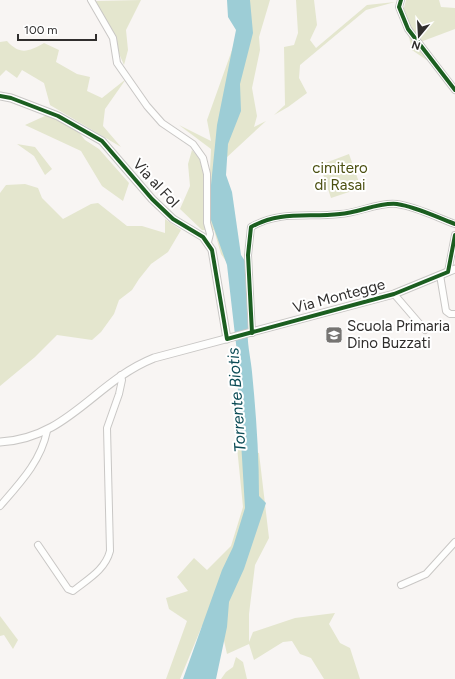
<svg xmlns="http://www.w3.org/2000/svg" width="455" height="679" font-family="Figtree,sans-serif">
<style>
.green{fill:#e4e6ce}
.water{fill:#9dcdd6}
.lines{fill:none;stroke-linecap:round;stroke-linejoin:round}
.minor-casing{stroke:#c9c7c5;stroke-width:8}
.tertiary-casing{stroke:#c9c7c5;stroke-width:9}
.minor{stroke:#fefefd;stroke-width:6}
.tertiary{stroke:#fefefd;stroke-width:7}
.cycleway-casing{stroke:#fff;stroke-width:6}
.cycleway{stroke:#1b5e20;stroke-width:4}
.labels{text-anchor:middle;stroke-width:4;stroke-linejoin:round;paint-order:stroke}
.park-label{font-size:15px;fill:#4c5011;stroke:#fff}
.street-label{font-size:15px;fill:#302e2d;stroke:#fff}
.poi-label{font-size:15px;fill:#302e2d;stroke:#fff;text-anchor:start}
.water-label{font-size:16px;font-style:italic;fill:#0c4c56;stroke:#fff}
</style>
<rect width="100%" height="100%" fill="#f8f5f3"/>
<g class="green">
<path d="M141 0 126 30 128 50 124 65 96 1Z"/>
<path d="M233 0H270L259 37 260 50 252 88 257 116 254 127 266 121 226 158 225 180 230 267 221 254 214 230H202L180 209 190 186 188 164 192 150 210 170 211 149 179 125 211 141 207 120 237 36 248 46Z"/>
<path d="M296 0H314L317 25 310 40 316 48 367 5 395 2 366 10 300 65 299 78 307 93 288 107 274 115 285 105 284 47 294 45 298 33Z"/>
<path d="M406 0H439L441 7 455 8V29L423 41 428 61 412 50 403 11Z"/>
<path d="M7 41C20 55 28 52 44 43L59 50 56 62 77 74 90 77 87 91 102 98 126 79 105 109 103 126 121 147 50 105 44 83 22 70 17 78 6 70 0 76V42Z"/>
<path d="M47 115 77 130 85 140 99 149 129 183 123 201 102 186 81 151 25 125Z"/>
<path d="M17 144 35 147 52 169 45 175 34 156Z"/>
<path d="M349 154 361 188 331 198 320 165Z"/>
<path d="M25 184 38 188 42 198 63 219 91 204 98 203 127 226H142L165 233V219L181 230 168 252 151 264 139 279 132 290 119 300 114 314 101 332 92 340 57 335 35 357 0 386V193L6 185Z"/>
<path d="M237 447 259 453 269 538 255 565 249 614V642L253 632 295 618 335 613 329 624 340 643 350 648 360 679H324L311 658 300 654 292 641 283 642 254 660 249 644 227 654 222 632 202 626 180 679H166L187 621 169 609 166 598 188 591 177 577 194 558 207 570 231 546 243 507Z"/>
<path d="M0 616 18 640 13 649 4 635 0 636Z"/>
<path d="M236 657 243 662 247 679H221L226 672 233 667Z"/>
</g>
<path class="water" d="M227 0H250L253 33 240 84 241 111 228 144 226 175 232 192 241 255 245 261 249 323C245 336 251 358 252 372 256 413 259 454 259 496L266 503 244 569 229 602 227 627 216 679H183L222 570 233 547 245 508 237 374 239 370 227 265 211 220 210 195 217 125 236 30 228 17Z"/>
<g class="lines">
<g class="minor-casing">
<g id="minor">
<path d="M91 0 113 38 117 63 147 106 162 123 193 144 203 158 207 174V223L210 234 208 242"/>
<path d="M401 0 399 7 408 29 455 90"/>
<path d="M448 272 455 235"/>
<path d="M440 275 446 311 450 314H455"/>
<path d="M394 294 425 330"/>
<path d="M252 333 248 255 251 227C281 210 308 218 340 214 358 213 379 202 397 204 417 207 436 217 455 224"/>
<path d="M0 506C20 483 41 461 47 431"/>
<path d="M38 545 68 589 73 591C88 579 105 570 110 551L107 428 119 394 122 380 121 375"/>
<path d="M401 585 426 574 455 542"/>
</g>
</g>
<g class="tertiary-casing">
<g id="tertiary">
<path d="M0 96 11 98 58 116 102 141 152 199 173 219 203 237 212 250 227 339"/>
<path d="M0 442C69 438 94 382 154 358L394 294 455 269"/>
</g>
</g>
<use href="#minor" class="minor"/>
<use href="#tertiary" class="tertiary"/>
<g class="cycleway-casing">
<g id="cycleway">
<path d="M401 0 399 7 408 29 455 90"/>
<path d="M0 96 11 98 58 116 102 141 152 199 173 219 203 237 212 250 227 339 394 294 448 272 455 235"/>
<path d="M252 333 248 255 251 227C281 210 308 218 340 214 358 213 379 202 397 204 417 207 436 217 455 224"/>
</g>
</g>
<use href="#cycleway" class="cycleway"/>
</g>
<defs>
<g id="school-square" transform="scale(0.9)"><rect x="-9" y="-9" width="18" height="18" rx="4" fill="#767472" stroke="#fff"/><path d="M0-5L7-2L0 1L-7-2ZM-4 1L0 2.5L4 1V4Q0 6-4 4Z" fill="#fff"/></g>
</defs>
<g fill-rule="evenodd">
<use href="#school-square" x="334" y="335"/>
</g>
<g class="labels">
<g class="park-label">
<text x="340" y="173">cimitero<tspan x="340" dy="17">di Rasai</tspan></text>
</g>
<g class="street-label">
<text transform="translate(156 183) rotate(47)" y="5">Via al Fol</text>
<text transform="translate(339 296) rotate(-15)" y="5">Via Montegge</text>
</g>
<g class="poi-label">
<text x="347" y="331">Scuola Primaria<tspan x="347" dy="17">Dino Buzzati</tspan></text>
</g>
<g class="water-label">
<text transform="translate(236 400) rotate(-94)" y="6">Torrente Biotis</text>
</g>
</g>
<g transform="translate(419 36) rotate(198)" stroke="#ffffff" stroke-width="3" paint-order="stroke">
<path d="M0-3L7 15L0 10L-7 15Z" fill="#302e2d"/>
<text y="-6" font-size="11" font-weight="bold" text-anchor="middle" fill="#302e2d">N</text>
</g>
<path d="M18 34v6h78v-6" fill="none" stroke="#302e2d" stroke-width="2"/>
<text x="24" y="34" font-size="12" fill="#302e2d" stroke="#ffffff" stroke-width="3" paint-order="stroke">100 m</text>
</svg>
